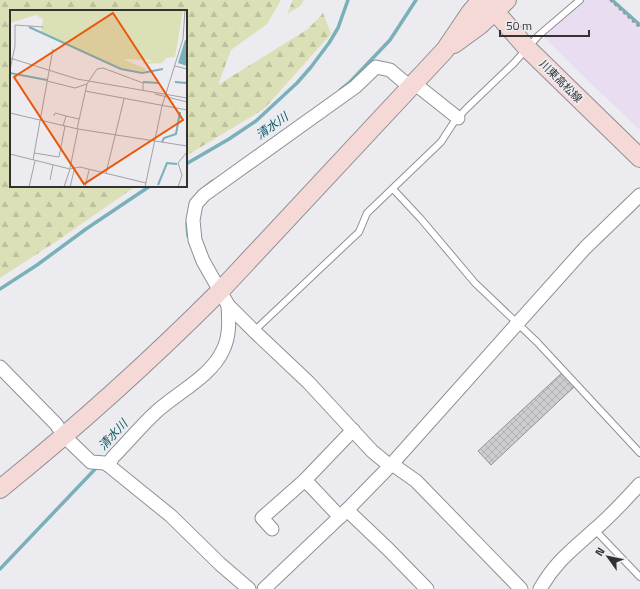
<svg xmlns="http://www.w3.org/2000/svg" width="640" height="589" font-family="'Titillium Web','Noto Sans JP',sans-serif">
<style>
.commercial{fill:#e9ddf1}
.forest{fill:url(#forest-firs)}
.lines{fill:none;stroke-linecap:round;stroke-linejoin:round}
.stream{stroke:#7ab0b9;stroke-width:3.5}
.building{fill:url(#building-cross-hatch);stroke:#929196}
.lane-casing{stroke:#909094;stroke-width:8}
.street-casing{stroke:#909094;stroke-width:15}
.secondary-casing{stroke:#909094;stroke-width:20}
.path{stroke:#98979a;stroke-width:2;stroke-dasharray:3 3;stroke-linecap:butt}
.lane{stroke:#fff;stroke-width:6}
.street{stroke:#fff;stroke-width:13}
.secondary{stroke:#f5d9d7;stroke-width:18}
.labels{text-anchor:middle;stroke-width:4;stroke-linejoin:round;paint-order:stroke}
.street-label{font-size:11px;fill:#323233;stroke:#ecebf0}
.water-label{font-size:12px;font-style:italic;fill:#0b5a65;stroke:#ecebf0}
.inset-river{fill:none;stroke:#7ab0b9;stroke-width:2}
.inset-road{fill:none;stroke:#a2a1a4;stroke-width:1}
.view{fill:#e8590c;fill-opacity:0.15;stroke:#e8590c;stroke-width:2}
.inset-edge{fill:none;stroke:#323233;stroke-width:2}
</style>
<defs>
<pattern id="forest-firs" width="22" height="20" patternUnits="userSpaceOnUse"><rect width="22" height="20" fill="#dce0b6"/><path d="M5 1l3.5 6h-7zM16 11l3.5 6h-7z" fill="#bdc19d"/></pattern>
<pattern id="building-cross-hatch" width="8" height="8" patternUnits="userSpaceOnUse"><rect width="8" height="8" fill="#cdccd1"/><path d="M0 0l8 8M0 8l8-8" fill="none" stroke="#b0b0b4"/></pattern>
</defs>
<rect width="100%" height="100%" fill="#ecebf0"/>
<path class="commercial" d="M584 0H609L640 29V130L580 73 542 35Z"/>
<g class="forest">
<path d="M0 0H281L267 24 231 50 218 85 308 29 323 13 331 34 264 109 186 156V11H11V186H136L57 241 0 278Z"/>
<path d="M293 0H304L300 6 287 14Z"/>
</g>
<g class="lines">
<g class="stream">
<path d="M612 0 640 25"/>
<path d="M340 90 350 82 390 40 416 0"/>
<path d="M186 164 229 139 256 121 297 83 311 67 329 43 338 28 348 0"/>
<path d="M199 192 213 181"/>
<path d="M187 223 188 236"/>
<path d="M0 289 37 265 86 229 150 186"/>
<path d="M0 569 99 465"/>
</g>
</g>
<path class="building" d="M564 371 576 385 491 465 478 451Z"/>
<g class="lines">
<g class="lane-casing">
<g id="lane">
<path d="M393 189 421 219 475 283 537 342 640 453"/>
<path d="M254 331 359 232 367 213 441 142 454 122 467 108 514 63 539 35 580 0"/>
<path d="M595 530 640 577"/>
</g>
</g>
<g class="street-casing">
<g id="street">
<path d="M414 83 458 118"/>
<path d="M0 367 56 424 64 436 91 462 105 463 108 465 171 516 220 564 249 589"/>
<path d="M392 464 416 481 521 589"/>
<path d="M108 465 113 457C127 443 140 427 155 413 176 393 211 377 223 350 230 336 229 320 228 305"/>
<path d="M390 466 372 451 308 382 254 331 228 305 203 261 195 240 193 220 196 204 204 195 355 87 376 67 390 70 410 87"/>
<path d="M347 510 388 549 427 589"/>
<path d="M340 517 305 480 353 430"/>
<path d="M272 529 262 518 305 480"/>
<path d="M264 589 347 510 390 466 585 248 640 195"/>
<path d="M540 589C556 561 571 551 594 530 611 516 625 500 640 484"/>
</g>
</g>
<g class="secondary-casing">
<g id="secondary">
<path d="M485 0 527 48 640 158"/>
<path d="M454 44 480 25 507 0"/>
<path d="M0 489C77 427 150 361 220 291L445 50 470 13 481 0"/>
</g>
</g>
<path class="path" d="M610 0 640 28"/>
<use href="#lane" class="lane"/>
<use href="#street" class="street"/>
<use href="#secondary" class="secondary"/>
</g>
<g class="labels">
<g class="street-label">
<text transform="translate(561 81) rotate(45)" y="4">川東高松線</text>
</g>
<g class="water-label">
<text transform="translate(272 126) rotate(-36)" y="4">清水川</text>
<text transform="translate(113 435) rotate(-47)" y="4">清水川</text>
</g>
</g>
<g transform="translate(10 10)">
<rect width="177" height="177" fill="#ecebf0"/>
<path d="M0 0H173V1L165 47 156 48 152 53 135 54 132 53 143 50 113 49 136 59 133 62 114 59 31 22 33 9 26 5 0 13Z" fill="#dce0b6"/>
<path d="M175 30H177V56L168 53Z" fill="#7ab0b9"/>
<path class="inset-river" d="M19 17 111 59 132 63 153 59M0 63 37 70M133 72 149 73M165 72 177 73M152 132 154 128 166 124 170 102M148 175 157 153 167 154"/>
<path class="inset-road" d="M0 48 67 69 177 88M165 56 177 59M0 60 5 36V15L33 17M37 71 65 78 77 74M75 81 177 100M145 84 177 92M0 103 68 119 177 136M44 106 45 103 56 106M53 116 56 106 69 109M67 119 77 74 87 59 93 58 133 73V81M24 143 49 147 55 116M0 144 60 159 70 157 136 173M23 150 43 39M60 158 68 119M96 163 114 89M40 170 43 155M19 177 25 151M54 177 60 159M60 177 65 157M75 177 79 160M135 177 152 96 173 29 175 0M168 177 172 165 168 153 177 142"/>
<path class="view" d="M103 3 173 110 74 174 4 67Z"/>
<rect width="177" height="177" class="inset-edge"/>
</g>
<g transform="translate(608 557) rotate(303)" stroke="#ecebf0" stroke-width="3" paint-order="stroke">
<path d="M0-3L7 15L0 10L-7 15Z" fill="#323233"/>
<text y="-6" font-size="11" font-weight="bold" text-anchor="middle" fill="#323233">N</text>
</g>
<path d="M500 30v6h89v-6" fill="none" stroke="#323233" stroke-width="2"/>
<text x="506" y="30" font-size="12" fill="#323233" stroke="#ecebf0" stroke-width="3" paint-order="stroke">50 m</text>
</svg>
